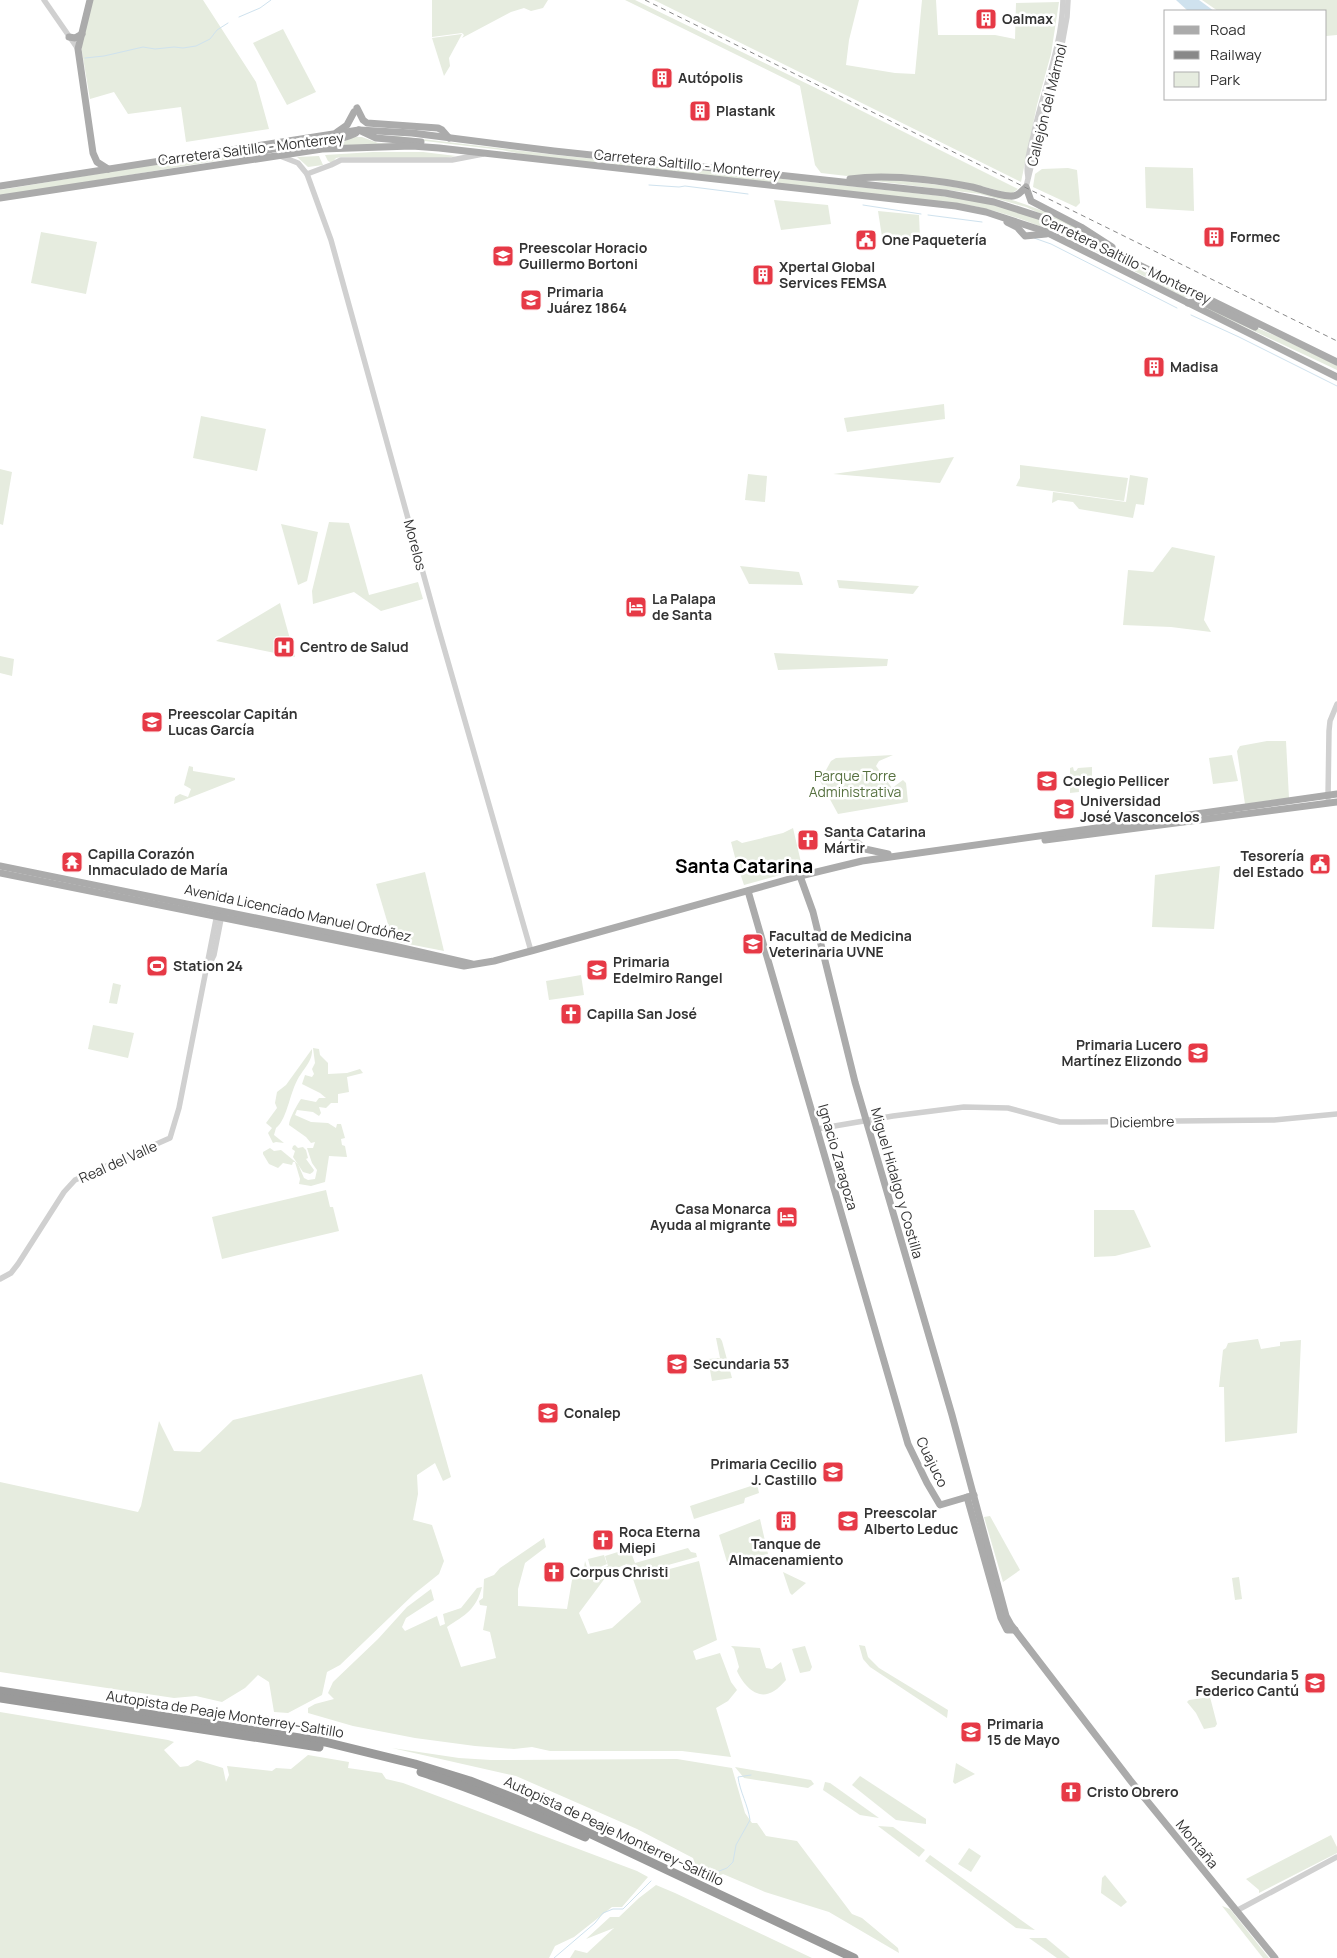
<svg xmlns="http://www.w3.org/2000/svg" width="1337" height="1958" font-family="Manrope,sans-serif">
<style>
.green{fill:#e6ecdf}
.water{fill:#cfe2ee}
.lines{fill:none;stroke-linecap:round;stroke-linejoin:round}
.stream{stroke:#cfe2ee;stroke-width:1}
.minor{stroke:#d0d0d0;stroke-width:5.5}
.major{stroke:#ababab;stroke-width:7}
.highway{stroke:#9a9a9a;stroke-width:9}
.rail{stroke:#888;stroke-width:1;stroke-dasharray:5 4;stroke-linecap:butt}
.labels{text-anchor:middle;stroke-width:5;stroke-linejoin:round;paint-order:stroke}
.poi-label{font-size:14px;font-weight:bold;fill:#333;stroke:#fff;text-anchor:start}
.street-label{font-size:14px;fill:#333;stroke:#fff}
.park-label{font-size:14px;fill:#56703f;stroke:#fff}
.district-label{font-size:19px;font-weight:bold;fill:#000;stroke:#fff}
</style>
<rect width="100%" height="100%" fill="#fff"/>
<g class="green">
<path d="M92 0H203L256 82 269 129 186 142 181 107 128 114 114 92 90 99 81 46Z"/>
<path d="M432 0H548L543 8 531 11 524 8 511 12 462 38 464 35 462 33 432 37Z"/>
<path d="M625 0H635L826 93 1018 189 1011 194 977 185 847 176 821 173 815 165 800 86Z"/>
<path d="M654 0H859L849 40 846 65 895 73 915 74 922 0H936L938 35H995L1015 39 1016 3 1059 2 1051 54 1037 105 1021 182Z"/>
<path d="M1202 0H1337V35L1326 36V11H1218Z"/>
<path d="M283 29 316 92 287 105 253 43Z"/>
<path d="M462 34 449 58 450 66 444 76 432 38Z"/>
<path d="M382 136H397L557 155 942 196 985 202 1034 217 1088 242 1195 296 1184 297C1117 263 1049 222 974 206L535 157 502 150Z"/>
<path d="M352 137H362L378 143 401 144 284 150 344 142Z"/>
<path d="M259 147 260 150 234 158 0 196V190Z"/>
<path d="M373 152H423L456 156 441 159 342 157 336 158 332 163 328 161 325 155Z"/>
<path d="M319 156 323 165 308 167 297 157Z"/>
<path d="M1145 167 1193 168 1194 211 1146 208Z"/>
<path d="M1068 168 1077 170 1080 203 1076 207 1033 187 1035 174 1042 169Z"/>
<path d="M875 179C949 184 1027 193 1089 236L1026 207 980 194 867 180Z"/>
<path d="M774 200 828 205 831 224 781 230Z"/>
<path d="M878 211 919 215 920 238 882 237Z"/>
<path d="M41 232 97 242 86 294 31 283Z"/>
<path d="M1196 302 1274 335 1337 365V370L1194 303Z"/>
<path d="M944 404 945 419 847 432 844 418Z"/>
<path d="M201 416 266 429 257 471 193 458Z"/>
<path d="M954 457 940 483 833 474Z"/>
<path d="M1020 465 1128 478 1124 501 1016 486 1020 478Z"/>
<path d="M0 469 12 472 3 525 0 524Z"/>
<path d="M748 474 767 476 765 502 745 500Z"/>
<path d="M1130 475 1148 478 1144 505 1136 504 1133 518 1079 509 1073 502 1058 500 1052 503 1053 492 1126 502Z"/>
<path d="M329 522 349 523 369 595 418 582 423 599 381 611 354 592 313 604 312 591Z"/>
<path d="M281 524 318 532 307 581 298 585Z"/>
<path d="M1172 547 1215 556 1204 620 1211 632 1171 627 1123 625 1128 570 1153 572Z"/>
<path d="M740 566 799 572 803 585 749 584Z"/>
<path d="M837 580 919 586 913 594 839 588Z"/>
<path d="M280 603 295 657 216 641Z"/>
<path d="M774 653 888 659 887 666 778 670Z"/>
<path d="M0 656 14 659 12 676 0 673Z"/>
<path d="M1267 741H1286L1289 798 1245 804 1237 751 1240 746Z"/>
<path d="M893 755 879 761 876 766 892 788 903 780 906 783 908 802 838 814 820 781 831 761 836 758Z"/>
<path d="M1232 755 1238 781 1213 784 1209 758Z"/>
<path d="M189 766 193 767V771L235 778V780L174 804 175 797 180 794 188 797 191 789 184 785Z"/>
<path d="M1073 767 1074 771H1076L1078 768 1092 767V776L1078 777 1079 792 1070 793V768Z"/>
<path d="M793 828 803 871 791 872 744 885 740 873 742 872 739 861H736L731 842 737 840 742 843 783 833Z"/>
<path d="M1220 866 1214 929 1152 927 1155 875Z"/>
<path d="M425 872 444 951 393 941 376 884Z"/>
<path d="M581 975 584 995 549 1000 546 981Z"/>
<path d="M113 983 121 985 117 1004 109 1003Z"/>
<path d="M93 1025 134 1033 128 1058 88 1049Z"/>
<path d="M313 1048 319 1049 320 1055 328 1063V1074L347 1073 360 1069 363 1073 347 1077 349 1092 338 1094V1103H331L326 1108 319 1107 321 1113 319 1116 313 1112 297 1110 295 1115 311 1122 328 1123 336 1128 337 1124H341L345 1138 341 1139 342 1145 345 1146 347 1157 329 1156 325 1182 311 1186 299 1184 300 1179 295 1162H293L292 1165 283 1163 278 1168 269 1164 263 1154V1152L270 1148 274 1151 281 1150 298 1164 304 1178 308 1180 315 1179 317 1170 312 1163 307 1148H313L315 1142 311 1143 306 1137 289 1125C289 1119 297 1105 301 1099L316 1102 319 1098H326L320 1093 302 1084 305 1075 312 1077 314 1074 312 1069 315 1063Z"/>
<path d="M312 1049C313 1059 306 1066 301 1074 290 1088 288 1119 276 1128L274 1135 284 1143 276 1142 273 1143 268 1133 272 1128 266 1123 277 1108 275 1103 277 1092 286 1085Z"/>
<path d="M295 1145 298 1148 303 1147 306 1150 308 1158 306 1159 314 1170 313 1172 310 1174 303 1172 293 1157 295 1151 292 1149 293 1146Z"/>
<path d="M326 1190 330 1207H333L339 1231 222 1259 212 1217Z"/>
<path d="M1094 1210H1134L1151 1247 1115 1256 1094 1257Z"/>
<path d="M716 1338H720L722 1341 732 1378 712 1381 708 1359 720 1358Z"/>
<path d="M1258 1339 1261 1349 1280 1346V1342L1301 1340 1297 1433 1225 1442 1224 1387H1219L1223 1350 1226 1348 1228 1343Z"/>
<path d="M422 1374 451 1477 443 1481 435 1463 417 1475 418 1494 413 1520 432 1525 444 1561 439 1574 414 1594 340 1665 327 1672 322 1695 288 1713 274 1712 269 1682 258 1675 245 1688 222 1702 196 1696 174 1698 0 1672V1482L138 1512 141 1506 159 1421 174 1451 200 1452 233 1420Z"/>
<path d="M757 1484 759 1493 745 1498 744 1503 694 1519 690 1506Z"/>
<path d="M990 1516 1020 1570 1003 1582 984 1517Z"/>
<path d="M760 1519 768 1554 727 1562 719 1535Z"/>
<path d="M544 1538 546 1547 525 1563 518 1589V1606L567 1609 572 1580 584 1568 585 1561 590 1577 603 1571 601 1568 608 1566 605 1556 621 1551 627 1553 631 1552 635 1563 688 1548 691 1552 696 1553 697 1557 632 1575 627 1564 593 1577 595 1582 605 1578 579 1613 588 1634 612 1628 641 1602 633 1579 699 1561 717 1640 693 1651 696 1660 720 1653 731 1682 737 1690 728 1701 716 1708 731 1757 682 1751H550L532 1747 514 1749 475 1746 415 1738 353 1726 308 1713V1708L315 1704 334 1699 328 1693 333 1682 378 1639 407 1607 431 1589 434 1600 406 1618 402 1627 405 1631 437 1616 440 1626 445 1624 443 1614 461 1608 477 1588 482 1587C476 1610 465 1615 447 1627L461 1667 496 1658 490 1632 483 1630 487 1606 480 1605 479 1601 483 1598 484 1579 494 1575 500 1568Z"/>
<path d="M604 1555 607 1564 600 1567V1571L592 1574 588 1559Z"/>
<path d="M783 1572 806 1583 792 1595 790 1593Z"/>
<path d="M1239 1577 1242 1599 1235 1600 1232 1578Z"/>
<path d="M859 1645 865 1646 868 1657 879 1668 948 1710 947 1718 870 1667 863 1659Z"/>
<path d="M731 1646 760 1648 766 1668 772 1669 781 1662 786 1680C782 1684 778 1689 774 1691 757 1702 743 1684 737 1671L739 1667 734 1649Z"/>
<path d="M805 1646 812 1667 810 1671 800 1673 792 1649Z"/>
<path d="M1210 1697 1217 1724 1215 1727 1204 1729 1196 1713 1187 1702 1189 1700Z"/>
<path d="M0 1712 168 1740 174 1742 164 1750 180 1767 188 1766 197 1760 223 1768 226 1782 229 1775 227 1766 272 1771 276 1768 291 1769 308 1755 349 1762 348 1768 382 1773 386 1779 403 1783 637 1871 648 1877 622 1907H612L574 1937 555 1946 549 1958H0Z"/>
<path d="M392 1748 459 1758 491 1760 677 1759 732 1768 745 1813 752 1823H757L766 1836 797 1841 852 1914 862 1918 898 1948 899 1953 829 1912 765 1892 723 1874 715 1877 697 1869 693 1858 637 1829 516 1776Z"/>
<path d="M956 1763 975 1774 955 1784 953 1782Z"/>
<path d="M735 1767 811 1780 814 1784 808 1788 744 1778Z"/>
<path d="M860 1776 926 1819V1824L896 1820 852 1785Z"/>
<path d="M825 1782 830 1783 879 1818 860 1815 823 1790Z"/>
<path d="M878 1826 893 1827 925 1850 919 1857Z"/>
<path d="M1331 1835 1337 1847V1853L1259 1893V1890L1246 1879Z"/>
<path d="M969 1848 981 1856 971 1872 958 1864Z"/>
<path d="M930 1855 1035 1930 1016 1928 925 1861Z"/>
<path d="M1105 1875 1127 1902 1121 1907 1101 1893 1102 1878Z"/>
<path d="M656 1885 675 1893 812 1958H570L575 1950 587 1953 614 1928 586 1939 610 1917H619L639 1898Z"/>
<path d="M1222 1906 1230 1909 1269 1958H1263Z"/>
<path d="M1029 1938H1046L1070 1958H1057Z"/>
</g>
<path class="water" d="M1176 0H1199L1214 11H1188Z"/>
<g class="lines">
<g class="stream">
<path d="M239 17 260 8 271 0"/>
<path d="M85 58 104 56 143 47 155 49 174 47 183 48 196 46 210 39 217 30 228 23"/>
<path d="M649 185 679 187 685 186 748 194"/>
<path d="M863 205 921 214"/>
<path d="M928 215 982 222"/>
<path d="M1034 238 1051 244 1177 308"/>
<path d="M1191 315 1239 337 1337 386"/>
<path d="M708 1881 714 1873 727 1868 733 1862 736 1845 750 1820C748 1805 740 1792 738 1777L751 1775"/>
<path d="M554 1958 595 1923 603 1913 613 1909H623L651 1881"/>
</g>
<g class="minor">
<path d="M44 0 78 49"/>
<path d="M280 156 298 163 307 174 331 240 438 627 531 951"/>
<path d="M307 174 331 165 341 160H452L483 154"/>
<path d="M1028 177C1025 163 1031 146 1034 132 1044 88 1062 46 1063 0"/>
<path d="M1026 187 1043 118 1059 61 1067 17 1068 0"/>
<path d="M1328 798 1329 731 1330 721 1337 704"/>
<path d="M208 967 214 955 222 914"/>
<path d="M817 1129 893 1116 964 1107 1008 1108 1060 1122H1082L1274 1120 1337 1114"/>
<path d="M0 1279 11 1273 18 1264 64 1192 75 1180 170 1138 179 1108 217 914"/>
<path d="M1236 1911 1337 1857"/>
</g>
<g class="major">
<path d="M90 0 78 49 93 153 97 162 108 169"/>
<path d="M69 37 75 38 82 34"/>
<path d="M357 108 363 120 367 123 438 128 442 130 449 138"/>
<path d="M359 130 376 138 421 142"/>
<path d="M337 132 347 125 354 112"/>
<path d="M245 157C280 142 321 149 356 133"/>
<path d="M850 179C887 174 935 180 972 187 984 190 997 195 1010 196 1017 197 1021 192 1026 187L1031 201 1081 227 1112 247"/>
<path d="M0 186 359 130 412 133 554 151 945 193 994 202 1041 217 1337 362"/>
<path d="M0 198 322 149 412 146 439 148 956 206 986 212 1044 231 1337 377"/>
<path d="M1007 222 1017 227 1025 236 1046 234"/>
<path d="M1188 303 1198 300 1255 327"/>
<path d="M845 833 865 849 888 854"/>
<path d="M1045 840 1337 802"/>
<path d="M0 866 394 946 472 964"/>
<path d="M0 873 464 966 494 961 531 951 800 876 862 861 1337 794"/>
<path d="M800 876 813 912 855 1082 952 1415 1006 1616 1011 1625 1130 1780 1275 1958"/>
<path d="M748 891 908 1444 927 1483 940 1505 974 1495"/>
<path d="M967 1497 1001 1618 1007 1630H1015"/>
</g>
<g class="highway">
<path d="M0 1691 325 1742 415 1764 470 1781 521 1801 854 1958"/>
<path d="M0 1698 319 1747"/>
<path d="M421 1772C478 1790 531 1813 585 1837"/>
</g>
<path class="rail" d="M645 0 1337 341"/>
</g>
<defs>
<g id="building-square" transform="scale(1.125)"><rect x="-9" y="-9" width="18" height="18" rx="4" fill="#e63946" stroke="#fff"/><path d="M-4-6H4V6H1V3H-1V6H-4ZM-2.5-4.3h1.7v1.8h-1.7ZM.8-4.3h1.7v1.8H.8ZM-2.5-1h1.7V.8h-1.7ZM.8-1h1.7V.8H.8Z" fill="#fff"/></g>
<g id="civic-square" transform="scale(1.125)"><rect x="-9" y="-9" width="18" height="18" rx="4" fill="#e63946" stroke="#fff"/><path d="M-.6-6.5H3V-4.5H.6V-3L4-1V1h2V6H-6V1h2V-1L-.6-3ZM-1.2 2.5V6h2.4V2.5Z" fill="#fff"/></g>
<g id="school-square" transform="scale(1.125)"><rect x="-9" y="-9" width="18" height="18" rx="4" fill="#e63946" stroke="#fff"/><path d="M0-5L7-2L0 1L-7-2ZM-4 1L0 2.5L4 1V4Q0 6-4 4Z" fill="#fff"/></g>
<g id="hotel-square" transform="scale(1.125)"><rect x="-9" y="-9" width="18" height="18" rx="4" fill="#e63946" stroke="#fff"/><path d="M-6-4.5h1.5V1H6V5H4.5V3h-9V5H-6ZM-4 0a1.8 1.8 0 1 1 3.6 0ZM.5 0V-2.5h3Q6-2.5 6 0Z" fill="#fff"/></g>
<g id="hospital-square" transform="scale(1.125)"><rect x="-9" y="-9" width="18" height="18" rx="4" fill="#e63946" stroke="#fff"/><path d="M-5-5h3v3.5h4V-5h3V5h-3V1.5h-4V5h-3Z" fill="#fff"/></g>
<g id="university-square" transform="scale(1.125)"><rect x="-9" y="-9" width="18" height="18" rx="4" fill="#e63946" stroke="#fff"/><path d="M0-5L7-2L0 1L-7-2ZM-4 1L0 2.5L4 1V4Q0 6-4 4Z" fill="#fff"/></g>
<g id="church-square" transform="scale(1.125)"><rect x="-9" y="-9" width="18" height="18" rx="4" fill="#e63946" stroke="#fff"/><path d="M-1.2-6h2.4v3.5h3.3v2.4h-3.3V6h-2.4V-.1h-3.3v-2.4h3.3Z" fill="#fff"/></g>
<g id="temple-square" transform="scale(1.125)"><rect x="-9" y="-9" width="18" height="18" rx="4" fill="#e63946" stroke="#fff"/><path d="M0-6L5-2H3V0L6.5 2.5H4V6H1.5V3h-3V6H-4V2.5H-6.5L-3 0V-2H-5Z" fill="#fff"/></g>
<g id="stadium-square" transform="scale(1.125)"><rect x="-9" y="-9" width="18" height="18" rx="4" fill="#e63946" stroke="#fff"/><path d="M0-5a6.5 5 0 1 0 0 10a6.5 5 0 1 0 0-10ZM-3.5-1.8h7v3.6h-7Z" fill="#fff"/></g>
</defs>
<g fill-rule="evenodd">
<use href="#building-square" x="986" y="19"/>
<use href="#building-square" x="662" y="78"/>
<use href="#building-square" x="700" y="111"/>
<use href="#building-square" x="1214" y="237"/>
<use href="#civic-square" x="866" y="240"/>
<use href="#school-square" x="503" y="256"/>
<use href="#building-square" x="763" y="275"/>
<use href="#school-square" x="531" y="300"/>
<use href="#building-square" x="1154" y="367"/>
<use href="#hotel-square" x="636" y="607"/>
<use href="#hospital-square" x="284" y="647"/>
<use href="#school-square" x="152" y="722"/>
<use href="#school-square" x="1047" y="781"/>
<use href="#university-square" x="1064" y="809"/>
<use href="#church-square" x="808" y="840"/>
<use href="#temple-square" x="72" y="862"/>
<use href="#civic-square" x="1320" y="864"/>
<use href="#university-square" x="753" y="944"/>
<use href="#stadium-square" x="157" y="966"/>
<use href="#school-square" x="597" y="970"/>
<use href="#church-square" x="571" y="1014"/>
<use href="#school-square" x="1198" y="1053"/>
<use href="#hotel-square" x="787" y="1217"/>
<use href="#school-square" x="677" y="1364"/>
<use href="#school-square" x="548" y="1413"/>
<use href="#school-square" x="833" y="1472"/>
<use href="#building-square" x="786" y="1521"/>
<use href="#school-square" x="848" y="1521"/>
<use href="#church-square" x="603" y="1540"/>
<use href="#church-square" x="554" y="1572"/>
<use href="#school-square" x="1315" y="1683"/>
<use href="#school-square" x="971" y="1732"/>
<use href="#church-square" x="1071" y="1792"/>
</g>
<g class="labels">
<g class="poi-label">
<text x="1002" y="24">Oalmax</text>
<text x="678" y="83">Autópolis</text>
<text x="716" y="116">Plastank</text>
<text x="1230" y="242">Formec</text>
<text x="882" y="245">One Paquetería</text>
<text x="519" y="253">Preescolar Horacio<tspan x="519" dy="16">Guillermo Bortoni</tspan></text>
<text x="779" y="272">Xpertal Global<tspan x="779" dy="16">Services FEMSA</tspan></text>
<text x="547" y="297">Primaria<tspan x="547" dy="16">Juárez 1864</tspan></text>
<text x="1170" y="372">Madisa</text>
<text x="652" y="604">La Palapa<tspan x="652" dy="16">de Santa</tspan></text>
<text x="300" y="652">Centro de Salud</text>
<text x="168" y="719">Preescolar Capitán<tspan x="168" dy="16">Lucas García</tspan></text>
<text x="1063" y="786">Colegio Pellicer</text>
<text x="1080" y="806">Universidad<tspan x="1080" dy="16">José Vasconcelos</tspan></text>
<text x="824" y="837">Santa Catarina<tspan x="824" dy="16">Mártir</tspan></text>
<text x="88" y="859">Capilla Corazón<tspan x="88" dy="16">Inmaculado de María</tspan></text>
<text x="1304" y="861" text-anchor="end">Tesorería<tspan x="1304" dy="16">del Estado</tspan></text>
<text x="769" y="941">Facultad de Medicina<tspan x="769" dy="16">Veterinaria UVNE</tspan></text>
<text x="613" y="967">Primaria<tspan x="613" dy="16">Edelmiro Rangel</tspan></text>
<text x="173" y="971">Station 24</text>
<text x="587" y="1019">Capilla San José</text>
<text x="1182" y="1050" text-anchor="end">Primaria Lucero<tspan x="1182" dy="16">Martínez Elizondo</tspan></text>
<text x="771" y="1214" text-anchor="end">Casa Monarca<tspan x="771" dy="16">Ayuda al migrante</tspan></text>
<text x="693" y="1369">Secundaria 53</text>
<text x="564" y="1418">Conalep</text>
<text x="817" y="1469" text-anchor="end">Primaria Cecilio<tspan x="817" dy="16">J. Castillo</tspan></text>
<text x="864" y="1518">Preescolar<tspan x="864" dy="16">Alberto Leduc</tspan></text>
<text x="619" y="1537">Roca Eterna<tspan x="619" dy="16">Miepi</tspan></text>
<text x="786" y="1549" text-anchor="middle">Tanque de<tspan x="786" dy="16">Almacenamiento</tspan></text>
<text x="570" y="1577">Corpus Christi</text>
<text x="1299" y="1680" text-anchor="end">Secundaria 5<tspan x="1299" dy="16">Federico Cantú</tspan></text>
<text x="987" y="1729">Primaria<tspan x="987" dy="16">15 de Mayo</tspan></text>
<text x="1087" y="1797">Cristo Obrero</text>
</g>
<g class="street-label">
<text transform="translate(1047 105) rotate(-76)" y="5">Callejón del Mármol</text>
<text transform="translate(251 149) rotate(-7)" y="5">Carretera Saltillo - Monterrey</text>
<text transform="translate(687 164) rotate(6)" y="5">Carretera Saltillo - Monterrey</text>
<text transform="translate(1126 259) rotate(26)" y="5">Carretera Saltillo - Monterrey</text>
<text transform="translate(415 545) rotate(75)" y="5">Morelos</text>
<text transform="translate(298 913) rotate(12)" y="5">Avenida Licenciado Manuel Ordóñez</text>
<text transform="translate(1142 1122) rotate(-1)" y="5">Diciembre</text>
<text transform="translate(838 1157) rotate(74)" y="5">Ignacio Zaragoza</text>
<text transform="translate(118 1162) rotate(-24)" y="5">Real del Valle</text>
<text transform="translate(897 1183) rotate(74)" y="5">Miguel Hidalgo y Costilla</text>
<text transform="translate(932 1462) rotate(64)" y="5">Cuajuco</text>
<text transform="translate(225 1714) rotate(9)" y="5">Autopista de Peaje Monterrey-Saltillo</text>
<text transform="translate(614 1831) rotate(25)" y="5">Autopista de Peaje Monterrey-Saltillo</text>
<text transform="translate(1197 1844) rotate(51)" y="5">Montaña</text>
</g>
<g class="park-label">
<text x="855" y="781">Parque Torre<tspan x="855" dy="16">Administrativa</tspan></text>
</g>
<g class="district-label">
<text x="744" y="873">Santa Catarina</text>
</g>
</g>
<rect x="1164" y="10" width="162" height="90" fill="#ffffff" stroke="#adadad"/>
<rect x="1174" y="26" width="25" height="8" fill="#ababab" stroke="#adadad"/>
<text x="1210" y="35" font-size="15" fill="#333333">Road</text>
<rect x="1174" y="51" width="25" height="8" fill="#888888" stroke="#adadad"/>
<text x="1210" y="60" font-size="15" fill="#333333">Railway</text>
<rect x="1174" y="72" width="25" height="15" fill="#e6ecdf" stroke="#adadad"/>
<text x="1210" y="85" font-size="15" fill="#333333">Park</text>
</svg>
